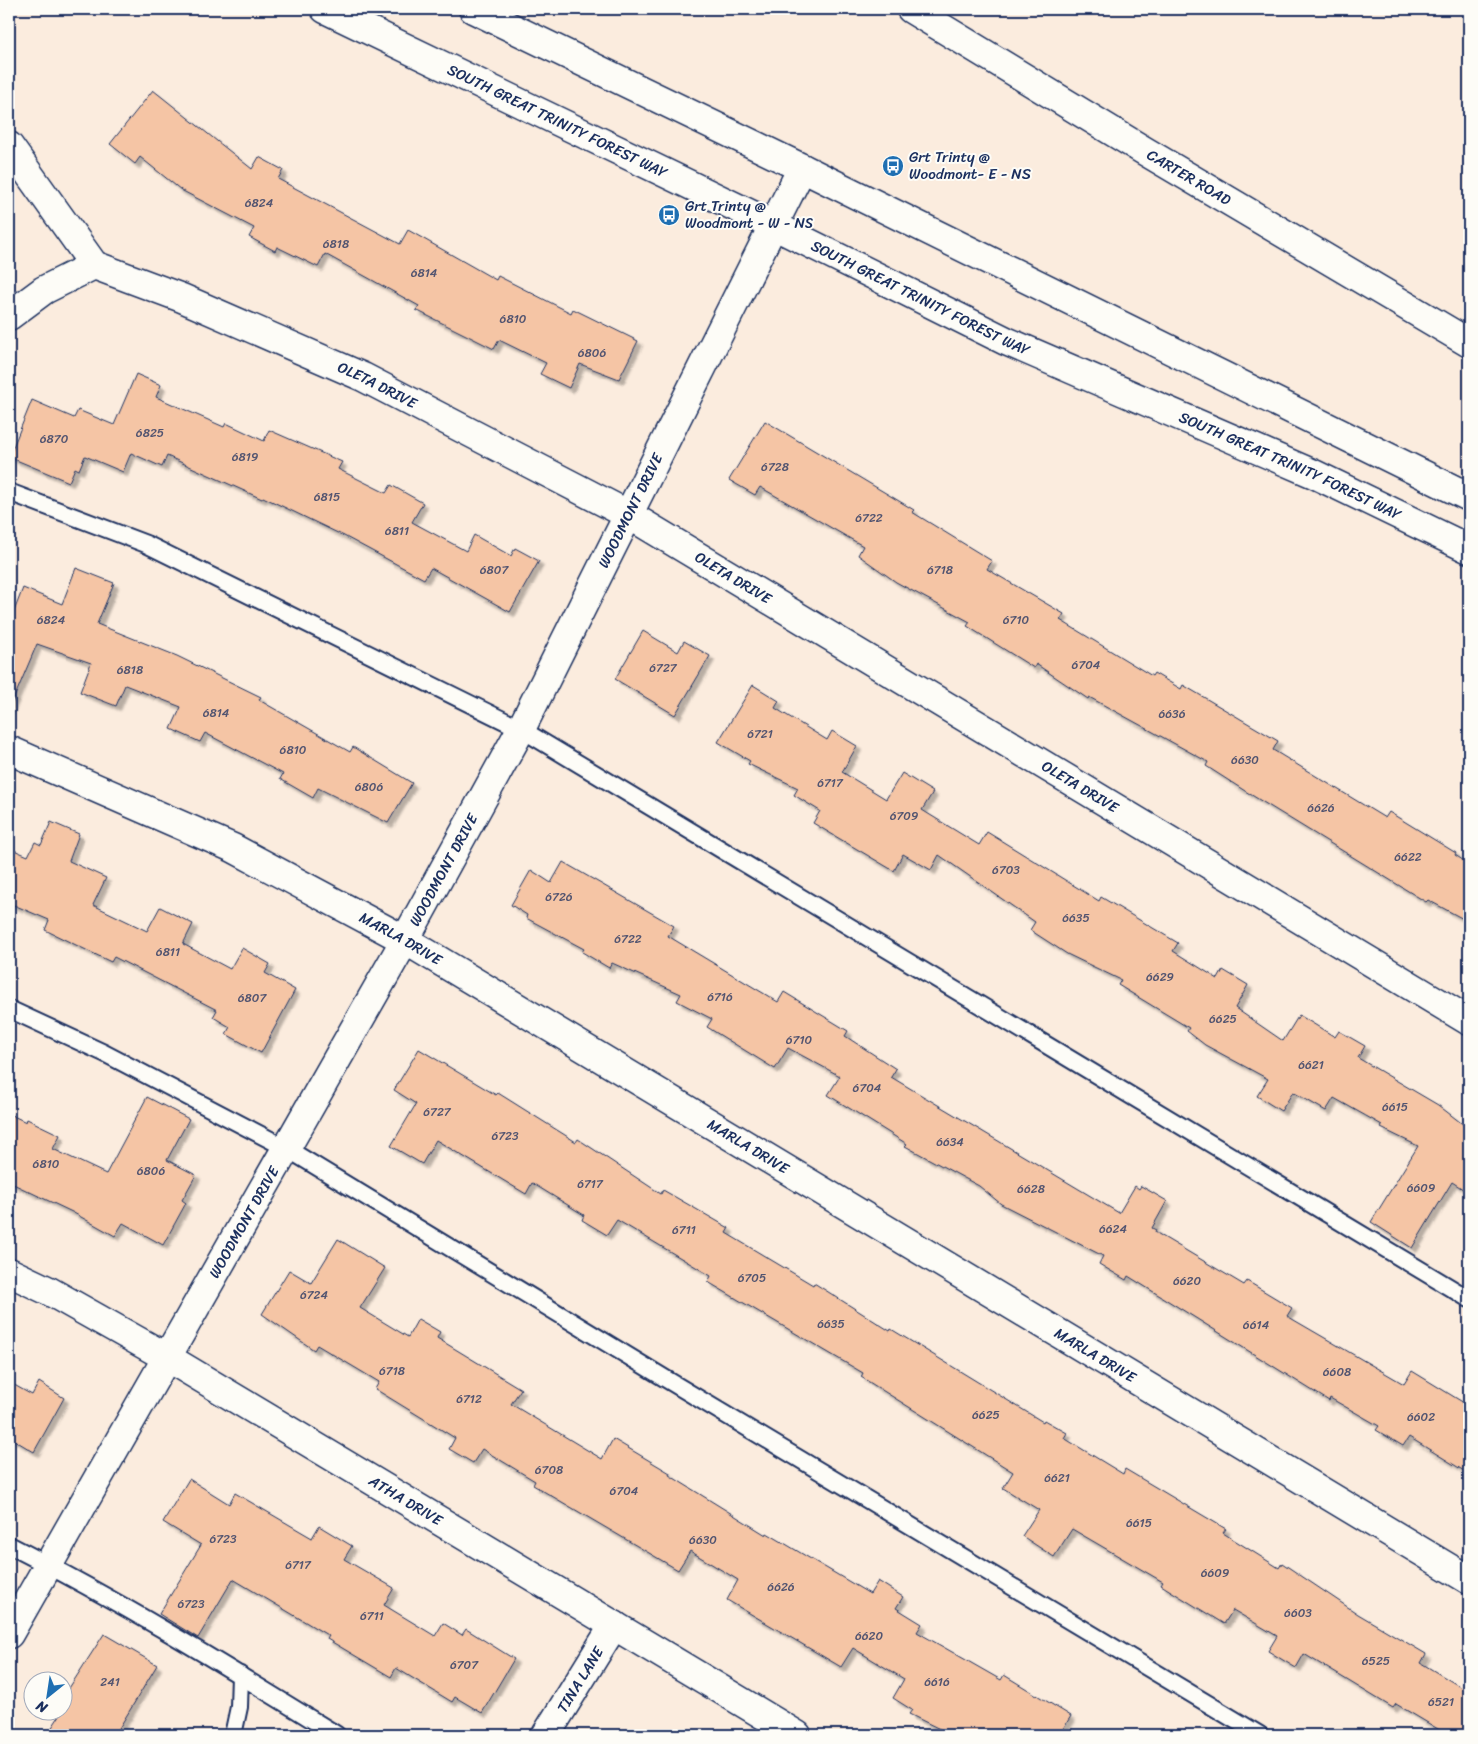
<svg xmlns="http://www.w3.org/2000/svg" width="1478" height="1744" font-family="Sriracha,sans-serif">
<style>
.building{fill:#f5c5a5;stroke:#1b2f5e;filter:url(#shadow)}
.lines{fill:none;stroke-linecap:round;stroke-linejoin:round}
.lane-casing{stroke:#1b2f5e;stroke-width:20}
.street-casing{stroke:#1b2f5e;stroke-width:31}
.primary-casing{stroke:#1b2f5e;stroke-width:31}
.lane{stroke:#fdfcf7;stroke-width:16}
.street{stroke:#fdfcf7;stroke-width:28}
.primary{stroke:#fdfcf7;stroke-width:28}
.labels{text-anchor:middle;stroke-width:4;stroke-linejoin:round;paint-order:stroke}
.number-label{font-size:12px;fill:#525470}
.street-label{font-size:15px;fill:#1b2f5e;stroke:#fdfcf7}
.poi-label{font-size:15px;fill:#1b2f5e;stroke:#fdfcf7;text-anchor:start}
</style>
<defs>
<filter id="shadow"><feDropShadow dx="4.5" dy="4.5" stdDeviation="1" flood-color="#0004"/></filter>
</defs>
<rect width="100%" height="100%" fill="#fbecde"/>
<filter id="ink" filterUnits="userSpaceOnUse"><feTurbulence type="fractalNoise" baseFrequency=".02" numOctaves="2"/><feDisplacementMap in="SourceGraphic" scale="10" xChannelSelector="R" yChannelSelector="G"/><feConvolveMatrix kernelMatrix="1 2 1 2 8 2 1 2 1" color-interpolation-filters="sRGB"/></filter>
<g filter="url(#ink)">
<g class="building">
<path d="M153 90 252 169 259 157 283 170 278 179 400 244 408 230 496 280 498 276 571 313 573 309 638 341 619 379 580 364 569 388 540 374 546 363 499 340 494 349 416 310 419 306 325 254 318 267 277 247 275 251 249 237 254 228 181 190 140 157 135 164 110 144Z"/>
<path d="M136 374 161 385 156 397 224 427 226 423 264 441 269 430 342 462 338 469 386 493 391 485 423 503 412 522 466 551 474 535 511 556 515 548 539 561 510 612 431 568 424 579 344 536 263 497 262 499 167 456 162 467 131 453 123 472 85 456 79 470 75 468 69 482 9 457 32 400 74 418 78 410 114 425Z"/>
<path d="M765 421 914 510 912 512 992 561 987 569 1064 614 1060 620 1152 676 1154 673 1181 689 1183 685 1278 741 1273 750 1385 818 1389 812 1456 853 1455 855 1469 864V922L1428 900 1426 902 1245 791 1206 766 1208 762 1089 697 1088 699 1036 664 1034 668 967 626 970 622 896 582 858 555 863 546 760 487 755 495 729 480Z"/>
<path d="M76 568 114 583 97 624 177 656 261 697 259 700 350 752 353 747 412 783 388 823 318 788 313 798 280 779 283 774 205 733 200 742 171 729 181 707 125 685 116 706 80 692 91 663 37 644 9 710V624L23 588 62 604Z"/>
<path d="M643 631 678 652 684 641 710 656 675 715 615 679Z"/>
<path d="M753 685 779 701 775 708 827 740 832 731 857 746 842 772 886 799 902 773 933 792 922 810 979 845 987 832 1099 901 1101 897 1178 943 1173 951 1218 979 1223 970 1248 985 1235 1008 1283 1041 1299 1015 1335 1037 1339 1031 1365 1046 1358 1058 1438 1105 1469 1129V1193L1452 1182 1412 1248 1371 1222 1418 1146 1381 1128 1382 1125 1334 1098 1326 1111 1293 1092 1281 1111 1257 1096 1268 1079 1205 1045 1187 1031 1189 1028 1118 985 1121 980 1067 954 1030 930 1035 922 939 855 931 870 903 854 894 871 813 823 820 811 794 795 798 788 748 764 750 761 718 742Z"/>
<path d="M51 822 79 834 69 861 106 878 93 905 147 931 160 907 193 924 183 944 230 969 242 948 270 964 265 973 295 990 261 1053 226 1034 230 1027 213 1017 217 1010 114 957 111 962 45 930 49 920 9 903V848L28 856 35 842 41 845Z"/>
<path d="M563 862 674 926 668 936 778 1002 784 992 848 1031 845 1036 896 1069 891 1077 1119 1213 1135 1186 1139 1189 1141 1186 1167 1201 1152 1228 1156 1230 1155 1232 1244 1285 1247 1281 1292 1308 1287 1316 1404 1384 1412 1371 1469 1406V1474L1409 1437 1403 1446 1376 1430 1379 1426 1330 1398 1329 1401 1128 1276 1126 1280 1099 1264 1103 1256 1001 1204 979 1186 905 1146 907 1144 828 1095 840 1076 788 1048 775 1069 707 1027 712 1019 677 1001 681 994 612 963 609 968 582 952 584 949 526 918 527 915 511 905 531 870 551 883Z"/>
<path d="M419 1049 496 1095 498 1093 576 1142 578 1139 661 1194 663 1190 729 1228 726 1233 813 1285 814 1283 890 1331 891 1329 1043 1422 1044 1420 1067 1433 1064 1438 1123 1474 1125 1469 1204 1516 1226 1529 1223 1533 1279 1568 1282 1563 1358 1614 1426 1654 1421 1663 1469 1692V1735H1448L1396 1704 1393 1708 1304 1654 1296 1668 1268 1651 1277 1636 1233 1610 1224 1624 1161 1585 1163 1582 1072 1529 1054 1557 1022 1536 1039 1510 1003 1488 1013 1472 861 1377 863 1373 708 1282 711 1276 617 1220 607 1235 582 1220 584 1215 532 1183 526 1194 436 1140 422 1164 391 1146 416 1104 394 1090Z"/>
<path d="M147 1097 189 1119 167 1160 196 1175 182 1200 186 1203 163 1245 123 1223 115 1236 72 1212 9 1182V1114L26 1122 27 1119 60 1135 53 1149 106 1174Z"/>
<path d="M338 1239 385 1268 360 1308 408 1337 418 1319 440 1332 437 1338 521 1389 511 1404 602 1459 613 1439 670 1473 669 1475 766 1535 767 1533 870 1594 878 1581 903 1597 896 1608 922 1624 917 1632 1001 1680 1004 1675 1071 1716 1059 1735H952L909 1714 912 1710 893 1698 904 1679 853 1648 841 1667 727 1600 738 1580 690 1551 678 1570 533 1485 535 1481 482 1449 473 1463 449 1449 455 1438 375 1389 379 1382 317 1345 314 1350 262 1314 289 1270 311 1283Z"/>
<path d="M9 1382 32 1395 39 1382 64 1398 34 1452 9 1437Z"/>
<path d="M189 1479 229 1504 235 1493 312 1538 319 1526 352 1546 344 1559 394 1588 384 1605 435 1636 443 1623 462 1635 466 1629 514 1659 482 1713 455 1697 452 1702 396 1668 391 1677 327 1639 329 1636 233 1579 198 1638 159 1614 201 1545 163 1522Z"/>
<path d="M104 1634 157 1665 115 1735H47L62 1712V1699Z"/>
</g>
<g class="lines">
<g class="lane-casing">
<g id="lane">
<path d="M9 492 146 544 521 729 1469 1299"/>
<path d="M9 1009 104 1053 286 1148 666 1379 1260 1735"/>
<path d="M9 1545C122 1602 230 1669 337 1735"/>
<path d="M233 1735 239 1707 240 1675"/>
</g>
</g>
<g class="street-casing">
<g id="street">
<path id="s1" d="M911 9 1143 150 1469 343"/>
<path id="s2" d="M9 146 94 265 182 298 363 377 629 515 1469 1021"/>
<path d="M9 316 44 290 94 265"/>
<path id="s3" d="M9 750 233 848 405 940 1469 1580"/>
<path id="s4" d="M9 1272 49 1291 168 1358 797 1735"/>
<path id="s5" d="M9 1634 405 940 521 729 802 168"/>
<path id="s6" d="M546 1735 614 1625"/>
</g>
</g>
<g class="primary-casing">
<g id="primary">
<path id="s7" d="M325 9 773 225 1006 341 1314 474 1469 549"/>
<path d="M473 9 802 168 1469 497"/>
</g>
</g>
<use href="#lane" class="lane"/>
<use href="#street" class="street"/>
<use href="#primary" class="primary"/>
</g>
</g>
<defs>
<g id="bus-disc" transform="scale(1.125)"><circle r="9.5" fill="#1f6fb2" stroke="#fdfcf7"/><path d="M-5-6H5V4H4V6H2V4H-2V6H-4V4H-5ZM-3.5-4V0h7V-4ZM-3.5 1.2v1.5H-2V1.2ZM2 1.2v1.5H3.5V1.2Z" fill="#fff"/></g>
</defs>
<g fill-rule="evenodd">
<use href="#bus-disc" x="893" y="166"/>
<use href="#bus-disc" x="669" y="215"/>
</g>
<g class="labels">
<g class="number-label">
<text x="259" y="207">6824</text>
<text x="336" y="248">6818</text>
<text x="424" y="277">6814</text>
<text x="513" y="323">6810</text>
<text x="592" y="357">6806</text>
<text x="150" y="437">6825</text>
<text x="54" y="443">6870</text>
<text x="245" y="461">6819</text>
<text x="775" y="471">6728</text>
<text x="327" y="501">6815</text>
<text x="869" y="522">6722</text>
<text x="397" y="535">6811</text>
<text x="494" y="574">6807</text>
<text x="940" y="574">6718</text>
<text x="51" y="624">6824</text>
<text x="1016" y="624">6710</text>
<text x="1086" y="669">6704</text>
<text x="663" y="672">6727</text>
<text x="130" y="674">6818</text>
<text x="216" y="717">6814</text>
<text x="1172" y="718">6636</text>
<text x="760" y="738">6721</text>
<text x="293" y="754">6810</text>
<text x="1245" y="764">6630</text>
<text x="830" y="787">6717</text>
<text x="369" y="791">6806</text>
<text x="1321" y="812">6626</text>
<text x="904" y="820">6709</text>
<text x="1408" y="861">6622</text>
<text x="1006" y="874">6703</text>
<text x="559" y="901">6726</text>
<text x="1076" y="922">6635</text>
<text x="628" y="943">6722</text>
<text x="168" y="956">6811</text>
<text x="1160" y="981">6629</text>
<text x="720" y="1001">6716</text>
<text x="252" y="1002">6807</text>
<text x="1223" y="1023">6625</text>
<text x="799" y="1044">6710</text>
<text x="1311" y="1069">6621</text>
<text x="867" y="1092">6704</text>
<text x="1395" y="1111">6615</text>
<text x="437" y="1116">6727</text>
<text x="505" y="1140">6723</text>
<text x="950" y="1146">6634</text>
<text x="46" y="1168">6810</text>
<text x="151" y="1175">6806</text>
<text x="590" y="1188">6717</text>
<text x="1421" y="1192">6609</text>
<text x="1031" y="1193">6628</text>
<text x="1113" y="1233">6624</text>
<text x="684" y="1234">6711</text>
<text x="752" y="1282">6705</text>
<text x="1187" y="1285">6620</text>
<text x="314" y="1299">6724</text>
<text x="831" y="1328">6635</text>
<text x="1256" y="1329">6614</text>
<text x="392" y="1375">6718</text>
<text x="1337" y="1376">6608</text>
<text x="469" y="1403">6712</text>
<text x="986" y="1419">6625</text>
<text x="1421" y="1421">6602</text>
<text x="549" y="1474">6708</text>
<text x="1057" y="1482">6621</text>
<text x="624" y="1495">6704</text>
<text x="1139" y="1527">6615</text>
<text x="223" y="1543">6723</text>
<text x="703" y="1544">6630</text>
<text x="298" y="1569">6717</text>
<text x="1215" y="1577">6609</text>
<text x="781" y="1591">6626</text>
<text x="191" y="1608">6723</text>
<text x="1298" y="1617">6603</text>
<text x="372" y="1620">6711</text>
<text x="869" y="1640">6620</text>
<text x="1376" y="1665">6525</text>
<text x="464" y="1669">6707</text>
<text x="110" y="1686">241</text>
<text x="937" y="1686">6616</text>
<text x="1441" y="1706">6521</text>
</g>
<g class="street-label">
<text dy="5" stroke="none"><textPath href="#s7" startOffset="258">SOUTH GREAT TRINITY FOREST WAY</textPath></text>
<text dy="5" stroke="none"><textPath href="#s1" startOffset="325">CARTER ROAD</textPath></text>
<text dy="5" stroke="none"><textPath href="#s7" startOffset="662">SOUTH GREAT TRINITY FOREST WAY</textPath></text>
<text dy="5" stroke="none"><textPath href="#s2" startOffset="454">OLETA DRIVE</textPath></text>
<text dy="5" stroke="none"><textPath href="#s7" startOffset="1068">SOUTH GREAT TRINITY FOREST WAY</textPath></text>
<text dy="5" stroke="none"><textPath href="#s5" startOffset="1284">WOODMONT DRIVE</textPath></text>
<text dy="5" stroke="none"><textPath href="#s2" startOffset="859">OLETA DRIVE</textPath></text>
<text dy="5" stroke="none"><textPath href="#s2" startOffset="1264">OLETA DRIVE</textPath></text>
<text dy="5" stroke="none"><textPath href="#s5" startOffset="879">WOODMONT DRIVE</textPath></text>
<text dy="5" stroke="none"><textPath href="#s3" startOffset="435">MARLA DRIVE</textPath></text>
<text dy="5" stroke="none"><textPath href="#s3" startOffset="840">MARLA DRIVE</textPath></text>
<text dy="5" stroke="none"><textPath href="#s5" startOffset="474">WOODMONT DRIVE</textPath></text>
<text dy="5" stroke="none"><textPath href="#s3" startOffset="1245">MARLA DRIVE</textPath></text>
<text dy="5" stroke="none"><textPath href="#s4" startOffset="458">ATHA DRIVE</textPath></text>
<text dy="5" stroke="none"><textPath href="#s6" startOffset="65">TINA LANE</textPath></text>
</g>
<g class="poi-label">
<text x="909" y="162">Grt Trinty @<tspan x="909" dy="17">Woodmont- E - NS</tspan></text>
<text x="685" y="211">Grt Trinty @<tspan x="685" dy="17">Woodmont - W - NS</tspan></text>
</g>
</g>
<rect width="1478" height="1744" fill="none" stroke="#fdfcf7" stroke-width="30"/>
<rect x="15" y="15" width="1448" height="1714" fill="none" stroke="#1b2f5e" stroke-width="2" filter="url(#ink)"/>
<g transform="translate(48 1696) rotate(210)"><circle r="24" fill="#fdfcf7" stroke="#a3aaba"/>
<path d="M0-4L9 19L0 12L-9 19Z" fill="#1f6fb2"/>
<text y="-8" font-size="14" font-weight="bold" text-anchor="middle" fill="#1b2f5e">N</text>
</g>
</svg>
